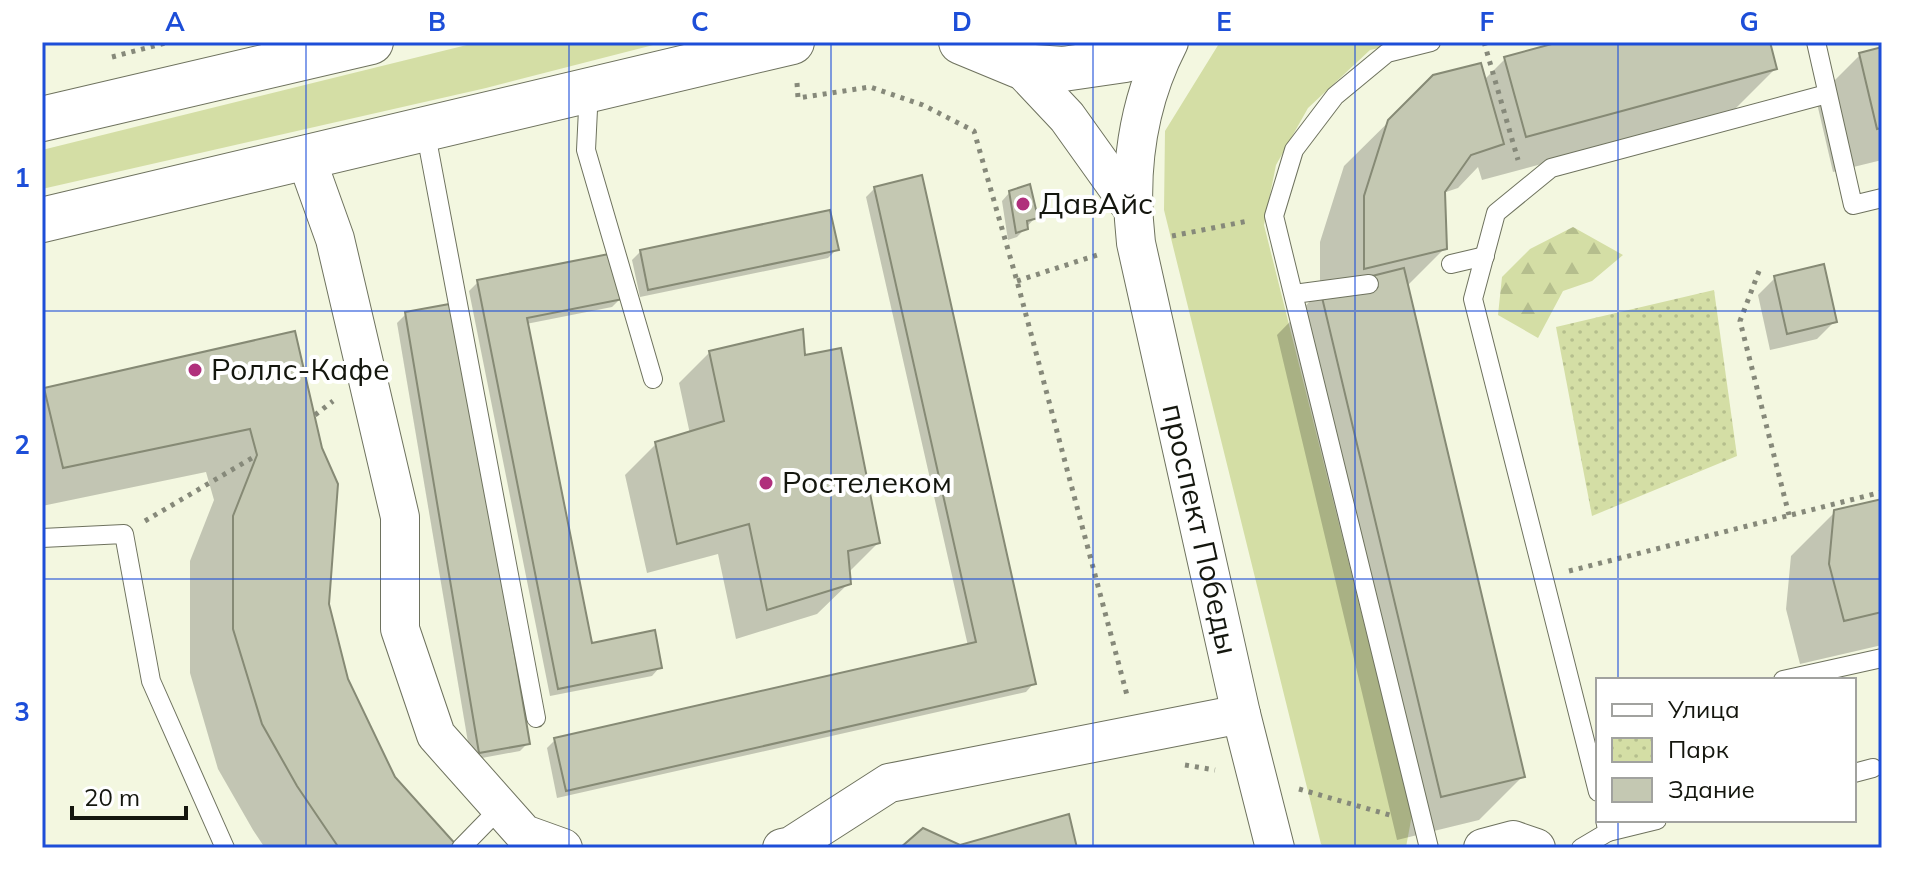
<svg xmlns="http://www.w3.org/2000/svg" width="1924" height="890" font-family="Mulish,sans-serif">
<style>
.green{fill:#d4dea5}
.forest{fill:url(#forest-firs)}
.park{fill:url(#park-dots)}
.shadow{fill:#0003}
.building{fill:#c4c8b2;stroke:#868a75;stroke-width:2}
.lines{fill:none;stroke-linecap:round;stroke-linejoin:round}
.lane-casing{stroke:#6e725e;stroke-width:20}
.street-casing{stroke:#6e725e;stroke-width:40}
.secondary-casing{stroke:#6e725e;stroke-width:46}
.path{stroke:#86897a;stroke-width:5;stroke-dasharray:4 6;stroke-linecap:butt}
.lane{stroke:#fff;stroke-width:18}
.street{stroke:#fff;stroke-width:38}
.secondary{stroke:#fff;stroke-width:44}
.grid{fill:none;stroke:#1d4ed8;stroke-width:2;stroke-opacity:0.55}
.poi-dot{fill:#b0307c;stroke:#fff;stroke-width:3}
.labels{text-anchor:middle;stroke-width:8;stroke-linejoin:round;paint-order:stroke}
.poi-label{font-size:30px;fill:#14160e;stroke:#fff;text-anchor:start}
.street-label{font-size:30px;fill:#14160e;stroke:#fff}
.neatline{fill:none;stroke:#1d4ed8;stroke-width:3}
.grid-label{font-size:26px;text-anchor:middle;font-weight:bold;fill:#1d4ed8}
</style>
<defs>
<pattern id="forest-firs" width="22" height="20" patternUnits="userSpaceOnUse" patternTransform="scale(2)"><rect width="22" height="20" fill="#d4dea5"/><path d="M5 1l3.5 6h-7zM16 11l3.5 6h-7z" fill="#b5be8d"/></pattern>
<pattern id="park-dots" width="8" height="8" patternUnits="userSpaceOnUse" patternTransform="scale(2)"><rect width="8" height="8" fill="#d4dea5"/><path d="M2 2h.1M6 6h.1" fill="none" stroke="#b5be8d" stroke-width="1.8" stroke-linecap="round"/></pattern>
</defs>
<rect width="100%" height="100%" fill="#f3f7e0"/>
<g class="green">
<path d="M479 42H665L486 88 42 189V150Z"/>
<path d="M1220 42H1406L1370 50 1308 108 1276 165 1264 225 1412 815 1406 847 1402 848H1325L1321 844 1164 210 1165 131Z"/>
</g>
<path class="forest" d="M1573 227 1623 255 1592 281 1563 291 1538 338 1498 315 1502 277 1530 249Z"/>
<path class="park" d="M1714 290 1737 456 1592 516 1556 327Z"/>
<g class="shadow">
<path d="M1567 42H1768L1775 69 1731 113 1482 180 1478 167 1458 188 1443 193 1445 248 1406 287 1523 776 1479 820 1397 840 1277 335 1320 291V242L1344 166 1434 77 1484 80 1505 59Z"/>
<path d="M1882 49V160L1833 172 1816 99 1860 55Z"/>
<path d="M875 188 1034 683 1026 692 557 798 547 748 555 740 968 646 866 197Z"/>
<path d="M1010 192 1036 217 1017 237 1008 240 1002 201Z"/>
<path d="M836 250 828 258 640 297 632 260 641 251Z"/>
<path d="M1775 278 1835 321 1817 339 1770 350 1758 295Z"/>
<path d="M478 282 621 298 612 307 526 324 591 645 660 667 652 676 550 696 469 291Z"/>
<path d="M406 314 528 743 520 751 471 760 397 323Z"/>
<path d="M294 333 327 605 346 680 393 778 456 848H265L253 830 218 769 190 673V561L214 500 206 472 42 506V393L45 390Z"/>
<path d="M710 352 804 357 878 543 848 573 849 583 817 614 736 639 718 554 647 573 625 475 656 444 690 434 679 383Z"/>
<path d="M1882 501V645L1800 664 1786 609 1791 556 1835 512Z"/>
</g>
<g class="building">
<path d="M1559 42H1770L1777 69 1526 137 1504 57Z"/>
<path d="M1882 47V128L1877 129 1859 53Z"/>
<path d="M1481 63 1504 144 1471 155 1445 192 1447 249 1364 269V196L1388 120 1433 75Z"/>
<path d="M922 175 1036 684 566 791 554 738 976 642 874 187Z"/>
<path d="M1030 184 1038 218 1027 221 1028 229 1016 233 1009 191Z"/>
<path d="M830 210 839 250 648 290 640 250Z"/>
<path d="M614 253 623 299 527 318 592 643 655 630 662 668 558 689 477 280Z"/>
<path d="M1824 264 1837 322 1787 334 1774 276Z"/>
<path d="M1404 268 1525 777 1441 797 1320 289Z"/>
<path d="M455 303 530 744 479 753 405 312Z"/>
<path d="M803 329 805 355 841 348 880 543 848 551 851 584 767 610 749 524 677 544 655 442 724 421 709 351Z"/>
<path d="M295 331 322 448 338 484 329 604 348 679 395 777 459 848H339L297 786 262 724 233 629V516L257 455 250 429 63 468 44 388Z"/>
<path d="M1882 499V612L1844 621 1829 564 1834 510Z"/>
<path d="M1069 814 1077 848H900L923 828 960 845Z"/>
</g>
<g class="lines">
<g class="lane-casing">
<g id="lane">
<path d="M1816 42 1853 205 1882 198"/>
<path d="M589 89 586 150 653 379"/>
<path d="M425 129 536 718"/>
<path d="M1451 264 1485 256"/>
<path d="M1294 294 1369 284"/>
<path d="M42 538 124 534 151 681 225 848"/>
<path d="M1783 680 1882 658"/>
<path d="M1854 773 1873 768"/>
<path d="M1598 792 1473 299 1496 213 1551 168 1827 94"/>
<path d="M1605 820 1608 832 1657 820"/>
<path d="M461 848 500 808"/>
<path d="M1429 848 1274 216 1294 150 1335 96 1387 53 1431 42"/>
<path d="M1581 848 1608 832 1606 823"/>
</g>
</g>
<g class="street-casing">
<g id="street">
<path id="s1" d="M1169 42C1137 104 1128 174 1136 243L1241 714 1275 848"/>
<path d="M1019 66 1067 117 1132 208"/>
<path d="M306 158 335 239 400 517V629L436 735 524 834 563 848"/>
<path d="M782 848 791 846 889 783 1241 714"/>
<path d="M1483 848 1513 840 1536 848"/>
</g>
</g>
<g class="secondary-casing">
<g id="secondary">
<path d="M961 42 1019 66 1063 69 1125 60 1156 42"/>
<path d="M42 119 371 42"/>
<path d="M42 220 792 42"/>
</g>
</g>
<g class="path">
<path d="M1484 42 1518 160"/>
<path d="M112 57 169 42"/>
<path d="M797 83 798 98 870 87 923 105 974 131 1017 281 1128 699"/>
<path d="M1172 236 1248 221"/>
<path d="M1759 271 1740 321 1789 515"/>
<path d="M1017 281 1100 254"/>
<path d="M315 415 333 401"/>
<path d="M145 521 257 455"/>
<path d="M1569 571 1882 492"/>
<path d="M1185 765 1215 770"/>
<path d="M1299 789 1393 816"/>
</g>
<use href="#lane" class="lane"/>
<use href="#street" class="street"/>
<use href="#secondary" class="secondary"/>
</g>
<path class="grid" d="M306 42V848M569 42V848M831 42V848M1093 42V848M1355 42V848M1618 42V680M42 311H1882M42 579H1882M1618 820V848"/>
<g class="poi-dot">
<circle cx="1023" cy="204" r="8"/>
<circle cx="195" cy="370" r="8"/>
<circle cx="766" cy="483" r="8"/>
</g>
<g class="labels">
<g class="poi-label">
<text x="1039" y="214">ДавАйс</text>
<text x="211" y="380">Роллс-Кафе</text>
<text x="782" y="493">Ростелеком</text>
</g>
<g class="street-label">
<text dy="10" stroke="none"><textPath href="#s1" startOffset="500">проспект Победы</textPath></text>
</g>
</g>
<rect width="1924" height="890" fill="none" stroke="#ffffff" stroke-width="88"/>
<rect x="1596" y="678" width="260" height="144" fill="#ffffff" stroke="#a1a29f" stroke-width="2"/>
<rect x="1612" y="704" width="40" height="12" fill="#ffffff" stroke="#a1a29f" stroke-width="2"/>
<text x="1668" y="718" font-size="24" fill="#14160e">Улица</text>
<rect x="1612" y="738" width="40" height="24" fill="url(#park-dots)" stroke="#a1a29f" stroke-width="2"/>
<text x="1668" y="758" font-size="24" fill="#14160e">Парк</text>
<rect x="1612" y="778" width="40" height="24" fill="#c4c8b2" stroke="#a1a29f" stroke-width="2"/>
<text x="1668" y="798" font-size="24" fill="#14160e">Здание</text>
<path d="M72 806v12h114v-12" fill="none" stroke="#14160e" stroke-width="4"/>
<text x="84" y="806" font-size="24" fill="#14160e" stroke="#ffffff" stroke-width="6" paint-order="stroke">20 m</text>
<rect x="44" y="44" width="1836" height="802" class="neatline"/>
<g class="grid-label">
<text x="175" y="31">A</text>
<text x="437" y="31">B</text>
<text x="700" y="31">C</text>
<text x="962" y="31">D</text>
<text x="1224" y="31">E</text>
<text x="1487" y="31">F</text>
<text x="1749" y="31">G</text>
<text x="22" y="187">1</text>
<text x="22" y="454">2</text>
<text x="22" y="721">3</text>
</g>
</svg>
